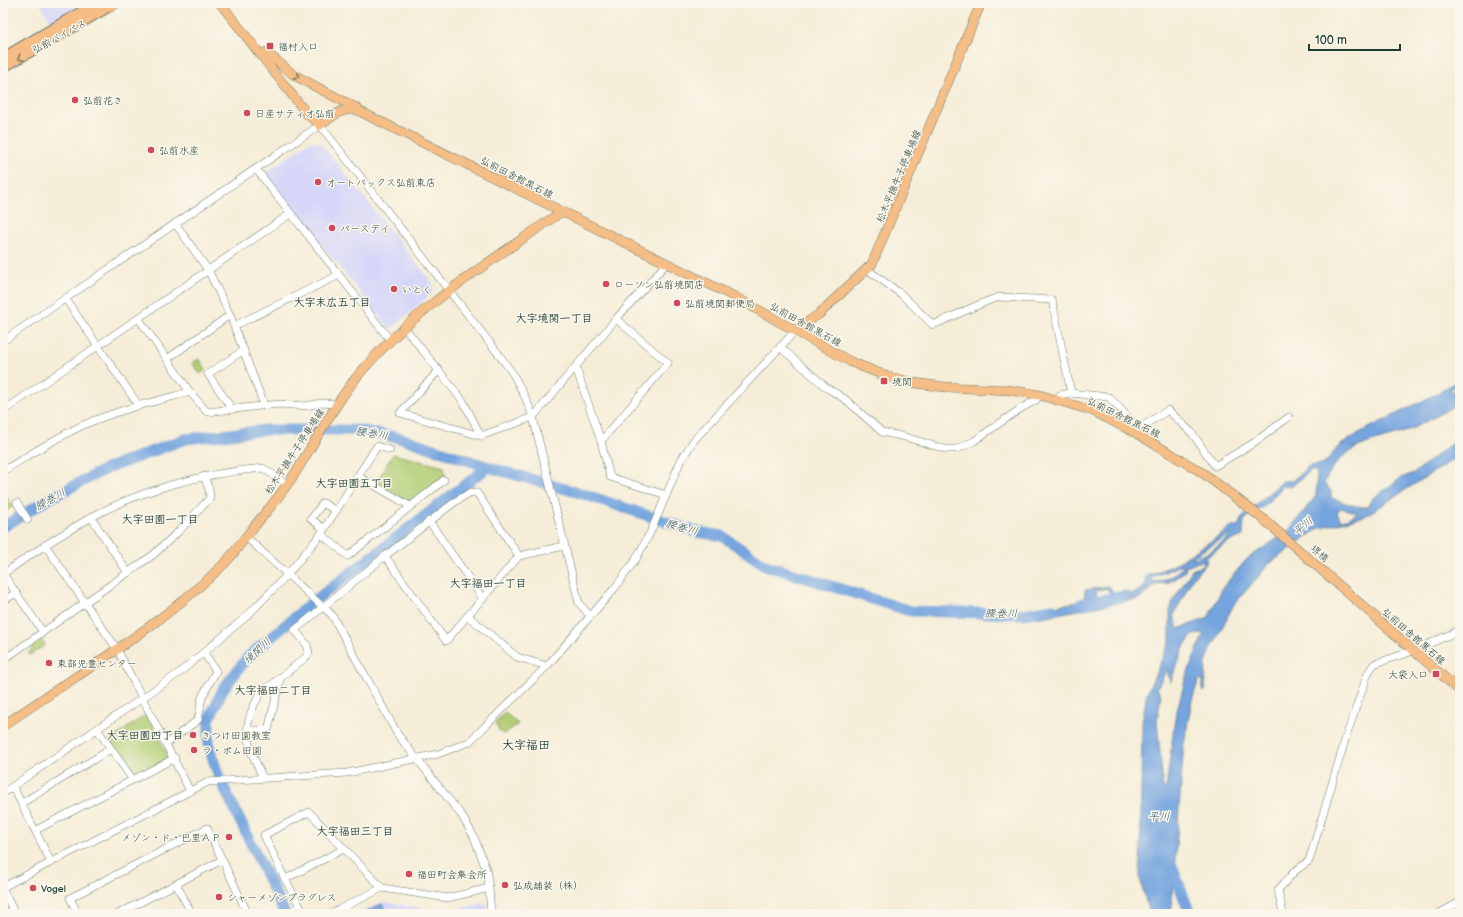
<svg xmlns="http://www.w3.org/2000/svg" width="1463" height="917" font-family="'Balsamiq Sans','Klee One',sans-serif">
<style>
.built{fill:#d6d7f8}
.green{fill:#b1cc71;stroke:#688452}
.water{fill:#74a4de;stroke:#4a7089;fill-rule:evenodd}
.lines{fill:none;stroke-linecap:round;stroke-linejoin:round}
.river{stroke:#74a4de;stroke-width:11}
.minor-casing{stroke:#6a7b6d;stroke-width:8}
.major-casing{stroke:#6a7b6d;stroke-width:10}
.highway-casing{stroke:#6a7b6d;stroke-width:12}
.minor{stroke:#fff;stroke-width:7}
.major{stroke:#f6be87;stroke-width:9}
.highway{stroke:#f6be87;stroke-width:10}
.oneway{stroke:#807759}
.poi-dot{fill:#d1495b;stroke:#fbf7ec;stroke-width:1.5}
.labels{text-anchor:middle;stroke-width:3;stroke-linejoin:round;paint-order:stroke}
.street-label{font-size:10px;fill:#1f3d34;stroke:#fbf7ec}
.poi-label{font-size:10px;fill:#1f3d34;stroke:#fbf7ec;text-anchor:start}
.neighbourhood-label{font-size:11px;font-weight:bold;fill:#1f3d34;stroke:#fbf7ec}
.water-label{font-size:11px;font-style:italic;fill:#395c67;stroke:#fbf7ec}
.quarter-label{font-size:12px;font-weight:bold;fill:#1f3d34;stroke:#fbf7ec}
</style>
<rect width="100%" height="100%" fill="#fbf7ec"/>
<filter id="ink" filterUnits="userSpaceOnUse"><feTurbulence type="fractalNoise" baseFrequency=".025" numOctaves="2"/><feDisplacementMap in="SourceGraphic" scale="8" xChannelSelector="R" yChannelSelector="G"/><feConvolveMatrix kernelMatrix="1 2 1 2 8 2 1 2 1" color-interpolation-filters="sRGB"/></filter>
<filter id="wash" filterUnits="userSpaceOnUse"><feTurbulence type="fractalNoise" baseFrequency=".012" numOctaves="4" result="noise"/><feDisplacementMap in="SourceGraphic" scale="16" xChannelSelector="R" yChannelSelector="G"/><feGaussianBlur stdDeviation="0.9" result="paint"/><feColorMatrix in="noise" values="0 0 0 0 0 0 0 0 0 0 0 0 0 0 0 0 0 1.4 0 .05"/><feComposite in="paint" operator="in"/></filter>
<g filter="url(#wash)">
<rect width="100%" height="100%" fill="#f5edd7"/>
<g class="built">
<path d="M40 3H85L51 23Z"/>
<path d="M311 141 321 143 433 284 432 293 390 330 266 175 267 172Z"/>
<path d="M382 902 441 911 487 903 486 914H358Z"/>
</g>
<g class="green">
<path d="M199 359 206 370 200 374 192 363Z"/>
<path d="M393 454 444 467 445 476 410 502 376 483Z"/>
<path d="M3 491 13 506 3 513Z"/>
<path d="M40 637 45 645 30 655 28 653 33 649 30 644Z"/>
<path d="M505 713 518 724 504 734 500 732 495 722Z"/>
<path d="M147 714 169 758 136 777 133 775 109 741Z"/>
</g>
<g class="water">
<path d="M1460 379V383L1451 389V392L1460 389V402C1444 412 1426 422 1409 430 1371 445 1344 441 1324 483L1331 491V498C1342 501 1356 508 1367 507L1372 499 1401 478 1414 473 1460 437V455L1365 516 1319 528 1269 564 1233 606 1211 649 1206 663 1205 691H1202V679H1199L1192 700 1184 744 1171 914H1149L1140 878 1142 723 1147 693 1170 641V611L1173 601 1192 570 1203 565 1204 560 1186 567 1185 571 1168 583 1156 585 1138 599 1036 618 1040 606 1048 607 1084 601 1085 590 1109 586 1116 596 1135 593 1144 587 1146 576 1172 566 1222 534 1230 527H1238L1241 518 1283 481H1292L1309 466 1324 464 1338 447 1359 433 1438 393ZM1311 470 1317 472 1316 496 1288 531 1247 559 1223 587 1208 618 1178 629 1174 615 1193 577 1206 564 1207 557 1228 542 1243 536 1244 520 1266 505 1283 486 1291 487ZM1340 508 1357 512V513L1349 518 1341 520 1337 513ZM1231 533C1226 542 1202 559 1191 558ZM1183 564V566C1175 574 1164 584 1152 581L1151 578ZM1106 588 1113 596 1110 601 1098 603 1094 600 1097 595 1096 590ZM1204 633 1186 677 1175 718 1166 789 1163 787 1157 720 1161 696 1157 688 1167 669 1170 683 1185 645 1193 635Z"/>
<path d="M382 904 388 914H362Z"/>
</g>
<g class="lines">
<g class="river">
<path d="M3 527 50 498 106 469 185 439 266 430H358L404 439 488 467 583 494 697 532 722 536 765 565 910 611 1024 614 1053 609"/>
<path d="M1081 604 1125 596"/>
<path d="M1169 858 1190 914"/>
<path d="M285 914 219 777 209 747V720L223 689 248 657 309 605 488 467"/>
</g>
</g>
</g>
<g filter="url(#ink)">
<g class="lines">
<g class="minor-casing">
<g id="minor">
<path d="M256 169 390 340"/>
<path d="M175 223 208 270 230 315 264 405"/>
<path d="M868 270 901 294 933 325 985 302 999 297 1052 300 1071 393 1060 395 1056 399"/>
<path d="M65 298 139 406"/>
<path d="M139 319 190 392 207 412 279 404 306 406 321 403 338 404"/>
<path d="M234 326 339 275"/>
<path d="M404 327 463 401 481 436"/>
<path d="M3 341 320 125 497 352 513 374 526 399 533 417 579 603 590 616"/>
<path d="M780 347 827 388 845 399 882 432 905 437 945 449H957L974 441 1020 409 1036 400 1040 395"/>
<path d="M167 359 230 315"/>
<path d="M576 368 601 441 610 477 666 495"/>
<path d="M439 370 400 413 481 436 533 417 616 319 667 263"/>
<path d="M1071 393 1109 397 1138 428"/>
<path d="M232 409 208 374 244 350"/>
<path d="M3 411 290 214"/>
<path d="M1134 432 1168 410 1192 433 1215 466 1252 444 1289 417"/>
<path d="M601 441 668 363 616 319"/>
<path d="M3 471C31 454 58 436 88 423 121 409 156 401 190 392"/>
<path d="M358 476 410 506"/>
<path d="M17 503 28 520"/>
<path d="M91 517 128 573"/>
<path d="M429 521 483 599"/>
<path d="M324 529 311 519 323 503 336 511"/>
<path d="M321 534 348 556 444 480"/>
<path d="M246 537 332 615 398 735 462 816 474 837 486 869 489 888 491 914"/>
<path d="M45 545 117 649 190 791"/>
<path d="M519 556 477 493 471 492 456 501 385 556 446 641 519 556 564 546"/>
<path d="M3 574C31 554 60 535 90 518 142 489 204 473 263 468L288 485"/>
<path d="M3 574 43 632"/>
<path d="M3 601 16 593"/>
<path d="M468 616 517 657 547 666"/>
<path d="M3 660 153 555 179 531 210 498 209 489 204 476"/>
<path d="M97 729 133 780"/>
<path d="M248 730H268L281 677"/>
<path d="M167 743 198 720 202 697 216 671 204 653"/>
<path d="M263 778C247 744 239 729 260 694L306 657 309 653 307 645 295 630 385 556"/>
<path d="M13 787 51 862"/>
<path d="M3 793 179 673 247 616 287 575 321 534 377 446 390 450"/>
<path d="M22 803 111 749"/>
<path d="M36 830 175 758"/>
<path d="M285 879 344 849"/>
<path d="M176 884 192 914"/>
<path d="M3 887 208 782 347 773 438 754 469 742 547 666 614 589 636 559 651 531 681 460 694 440 796 330"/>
<path d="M3 890 15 914"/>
<path d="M78 914 70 898 207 828 248 914"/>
<path d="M118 914 222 860"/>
<path d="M304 914 285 879 264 835 309 812 382 888"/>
<path d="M330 914 382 888 448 898 489 888"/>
<path d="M1283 914 1278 890 1295 871 1309 861 1346 737 1368 673 1374 664 1413 651 1460 630"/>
<path d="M1438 914 1460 902"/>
</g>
</g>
<g class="major-casing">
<g id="major">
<path d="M220 3 307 114 320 125"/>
<path d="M266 52 294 75 358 109"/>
<path d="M320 125C332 117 345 105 359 111L737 298 851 362 886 376 915 383 944 387 1009 390 1040 395 1093 411 1134 432 1203 473 1262 518 1460 691"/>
<path d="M796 330 819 314 872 264 981 3"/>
<path d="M3 726C77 674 159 628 224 564 233 555 240 544 248 534 265 513 283 493 297 470 318 437 335 403 360 373 416 306 491 262 561 212"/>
</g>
</g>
<g class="highway-casing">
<g id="highway">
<path d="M3 58 97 3"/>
<path d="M3 67 115 3"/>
</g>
</g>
<use href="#minor" class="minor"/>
<use href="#major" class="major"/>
<use href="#highway" class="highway"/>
</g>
<defs><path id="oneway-chevron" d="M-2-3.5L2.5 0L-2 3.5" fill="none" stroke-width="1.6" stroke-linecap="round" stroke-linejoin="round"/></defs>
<g class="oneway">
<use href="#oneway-chevron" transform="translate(20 58) rotate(151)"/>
<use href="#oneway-chevron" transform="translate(297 76) rotate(32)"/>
</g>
</g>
<g class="poi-dot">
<rect x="266" y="42" width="8" height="8" rx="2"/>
<circle cx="75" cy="100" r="4"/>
<circle cx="247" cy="113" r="4"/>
<circle cx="151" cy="150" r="4"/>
<circle cx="318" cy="182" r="4"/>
<circle cx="332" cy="228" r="4"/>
<circle cx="606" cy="284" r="4"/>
<circle cx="394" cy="289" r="4"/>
<circle cx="677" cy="303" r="4"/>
<rect x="880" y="377" width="8" height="8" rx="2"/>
<circle cx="49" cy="663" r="4"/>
<rect x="1432" y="670" width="8" height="8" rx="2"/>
<circle cx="193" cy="735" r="4"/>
<circle cx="194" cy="750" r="4"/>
<circle cx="229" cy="837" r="4"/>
<circle cx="409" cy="874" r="4"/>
<circle cx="505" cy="885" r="4"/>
<circle cx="33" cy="888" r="4"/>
<circle cx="219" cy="897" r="4"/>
</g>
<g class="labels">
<g class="street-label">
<text transform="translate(59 36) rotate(-29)" y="4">弘前バイパス</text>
<text transform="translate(898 176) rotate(-67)" y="4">松木平撫牛子停車場線</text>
<text transform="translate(517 177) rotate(27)" y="4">弘前田舎館黒石線</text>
<text transform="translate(806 324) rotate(29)" y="4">弘前田舎館黒石線</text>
<text transform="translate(1124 417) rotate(26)" y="4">弘前田舎館黒石線</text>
<text transform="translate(294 451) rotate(-57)" y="4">松木平撫牛子停車場線</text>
<text transform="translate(1320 553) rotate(41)" y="4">堺橋</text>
<text transform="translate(1414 636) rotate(41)" y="4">弘前田舎館黒石線</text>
</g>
<g class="poi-label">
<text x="278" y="50">福村入口</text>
<text x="83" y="104">弘前花き</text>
<text x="255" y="117">日産サティオ弘前</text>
<text x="159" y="154">弘前水産</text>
<text x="326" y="186">オートバックス弘前東店</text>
<text x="340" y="232">バースデイ</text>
<text x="614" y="288">ローソン弘前境関店</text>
<text x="402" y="293">いとく</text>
<text x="685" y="307">弘前境関郵便局</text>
<text x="892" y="385">境関</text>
<text x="57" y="667">東部児童センター</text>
<text x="1428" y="678" text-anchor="end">大袋入口</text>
<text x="201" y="739">きつけ田園教室</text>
<text x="202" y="754">ラ・ポム田園</text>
<text x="221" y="841" text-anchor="end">メゾン・ド・巴里ＡＰ</text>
<text x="417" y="878">福田町会集会所</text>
<text x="513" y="889">弘成舗装（株）</text>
<text x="41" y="892">Vogel</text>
<text x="227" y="901">シャーメゾンプラグレス</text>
</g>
<g class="neighbourhood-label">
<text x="332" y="306">大字末広五丁目</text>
<text x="554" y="322">大字境関一丁目</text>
<text x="354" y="487">大字田園五丁目</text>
<text x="160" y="523">大字田園一丁目</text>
<text x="488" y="587">大字福田一丁目</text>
<text x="273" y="694">大字福田二丁目</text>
<text x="145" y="739">大字田園四丁目</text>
<text x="355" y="835">大字福田三丁目</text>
</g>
<g class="water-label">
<text transform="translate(372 433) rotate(9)" y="4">腰巻川</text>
<text transform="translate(50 499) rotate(-29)" y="4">腰巻川</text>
<text transform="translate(1303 526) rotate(-41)" y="4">平川</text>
<text transform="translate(682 527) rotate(16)" y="4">腰巻川</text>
<text transform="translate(1001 613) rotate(1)" y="4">腰巻川</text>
<text transform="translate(257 651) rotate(-44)" y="4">境関川</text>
<text x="1159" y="820">平川</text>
</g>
<g class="quarter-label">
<text x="526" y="749">大字福田</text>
</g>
</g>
<rect width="1463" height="917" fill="none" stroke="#fbf7ec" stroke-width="16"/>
<path d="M1309 44v6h91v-6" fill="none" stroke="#1f3d34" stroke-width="2"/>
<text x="1315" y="44" font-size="12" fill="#1f3d34" stroke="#fbf7ec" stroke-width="3" paint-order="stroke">100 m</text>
</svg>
